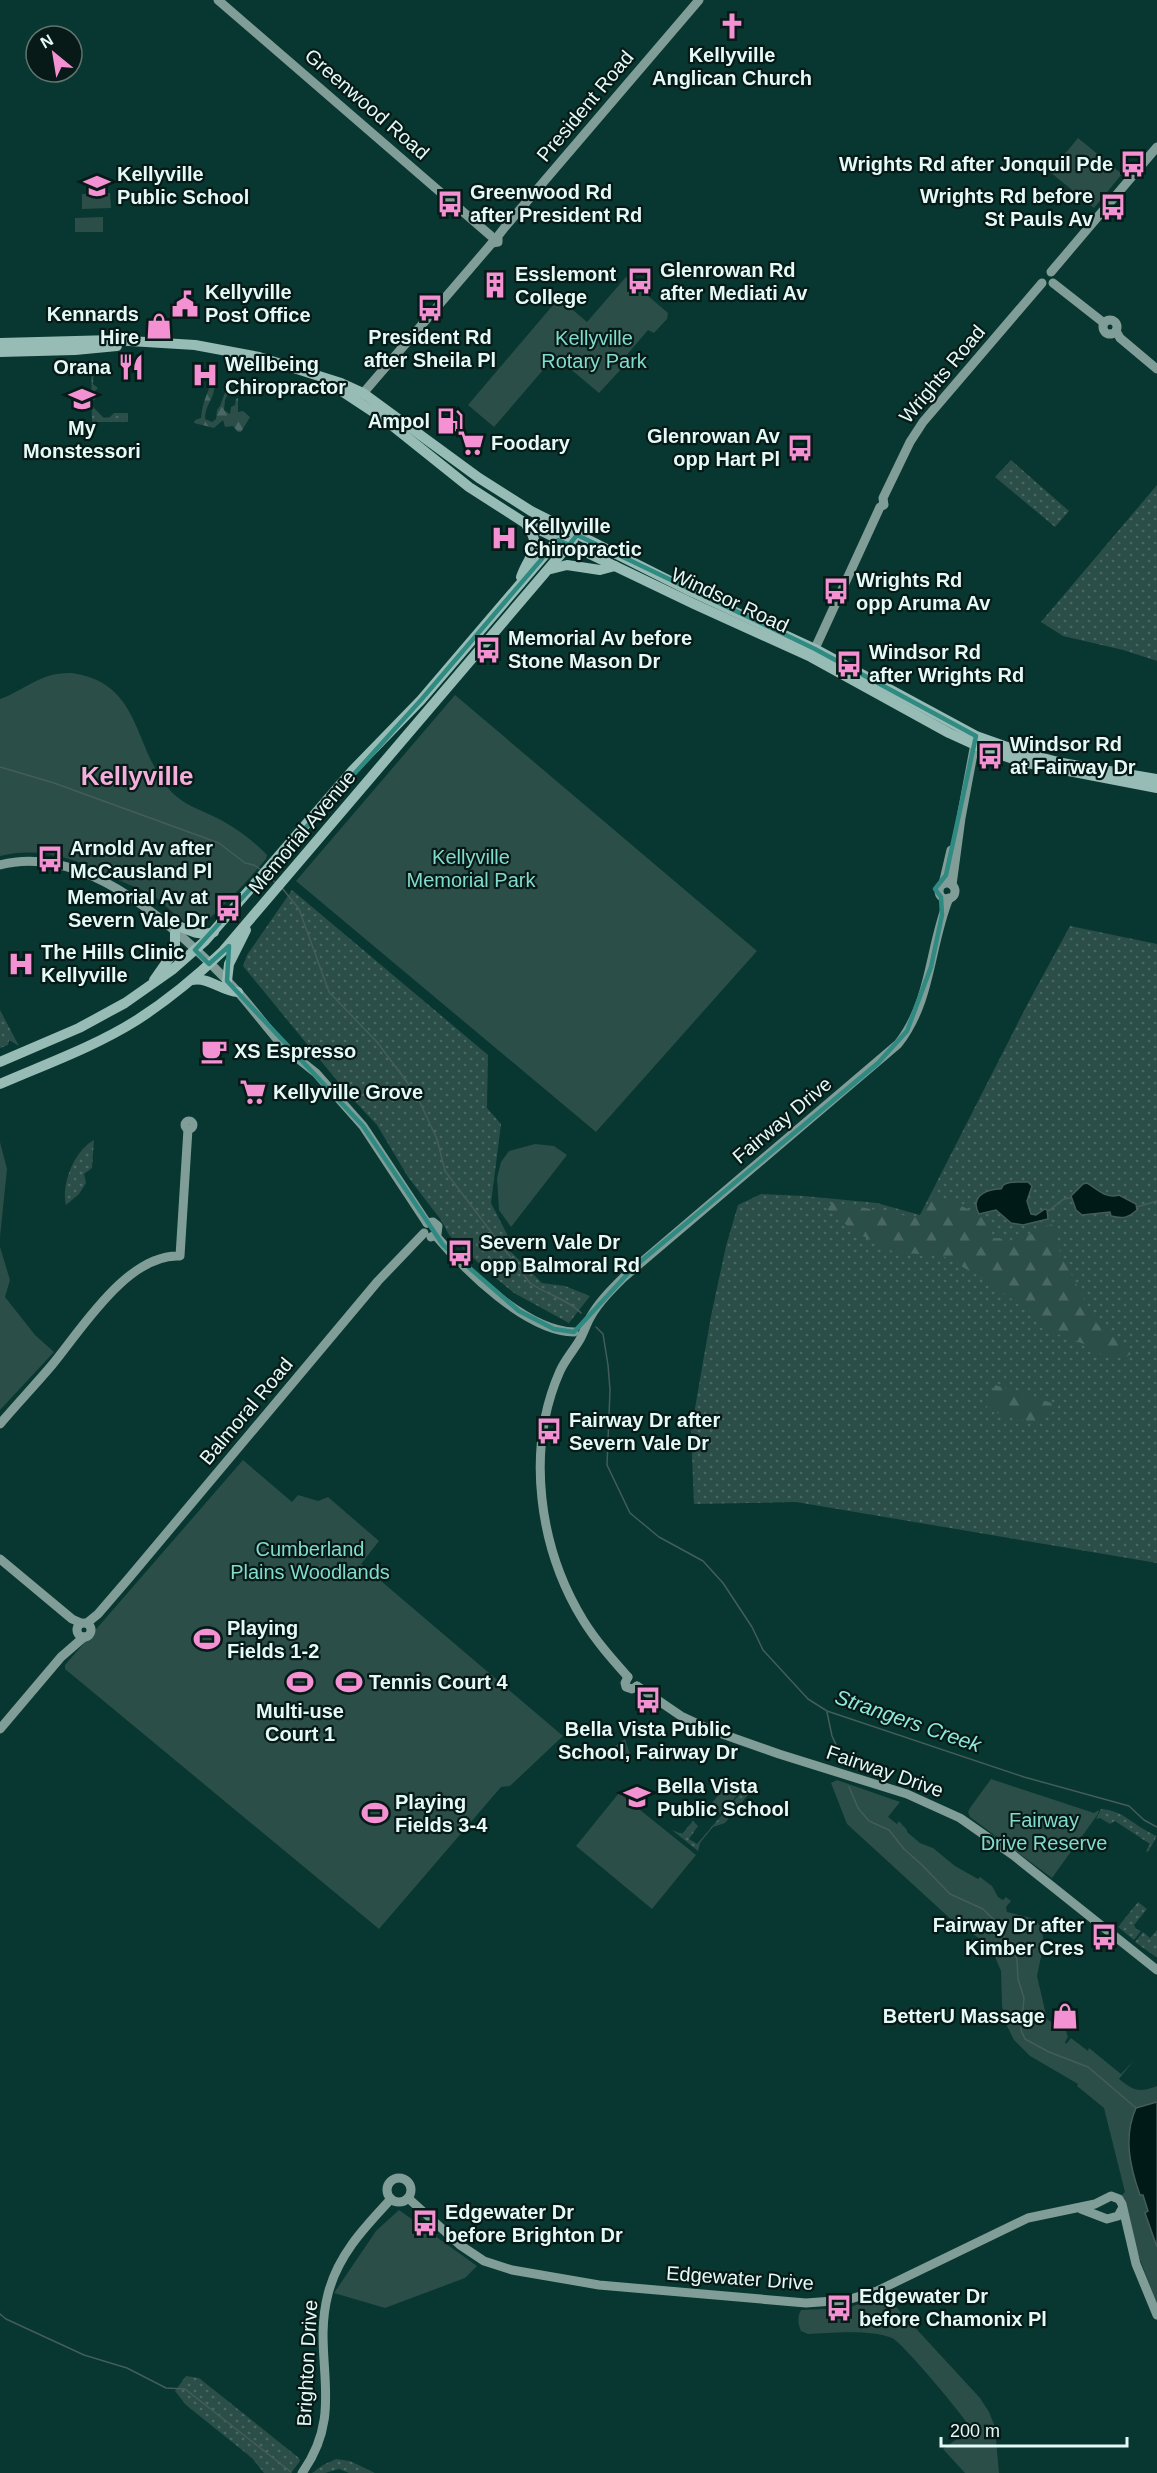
<svg xmlns="http://www.w3.org/2000/svg" width="1157" height="2473" font-family="Helvetica,sans-serif">
<style>
.grass{fill:url(#grass-dots)}
.forest{fill:url(#forest-firs)}
.green{fill:#2b4e48}
.water{fill:#001a17;stroke:#445d5a;stroke-width:1.5}
.lines{fill:none;stroke-linecap:round;stroke-linejoin:round}
.stream{stroke:#445d5a;stroke-width:1.5}
.secondary{stroke:#809d98;stroke-width:9}
.primary{stroke:#97bcb5;stroke-width:10}
.marked{fill:none;stroke:#2f8a82;stroke-width:4.5;stroke-linejoin:round}
.labels{text-anchor:middle;stroke-width:4.5;stroke-linejoin:round;paint-order:stroke}
.poi-label{font-size:20px;font-weight:bold;fill:#e3faf6;stroke:#081a17;text-anchor:start}
.street-label{font-size:20px;fill:#e3faf6;stroke:#081a17}
.park-label{font-size:20px;fill:#82dcce;stroke:#081a17}
.water-label{font-size:21px;font-style:italic;fill:#8fe9db;stroke:#081a17}
.district-label{font-size:26px;font-weight:bold;fill:#f4aedb;stroke:#081a17}
</style>
<defs>
<pattern id="grass-dots" width="8" height="8" patternUnits="userSpaceOnUse" patternTransform="scale(1.5)"><rect width="8" height="8" fill="#2b4e48"/><path d="M2 2h.1M6 6h.1" fill="none" stroke="#4a6863" stroke-width="1.8" stroke-linecap="round"/></pattern>
<pattern id="forest-firs" width="22" height="20" patternUnits="userSpaceOnUse" patternTransform="scale(1.5)"><rect width="22" height="20" fill="#2b4e48"/><path d="M5 1l3.5 6h-7zM16 11l3.5 6h-7z" fill="#4a6863"/></pattern>
</defs>
<rect width="100%" height="100%" fill="#083630"/>
<g class="grass">
<path d="M91 368H94L93 384 98 388 94 392 96 398 92 402V406L104 418 110 417 114 413H128V422H92Z"/>
<path d="M1011 460 1069 511 1055 527 995 477Z"/>
<path d="M1157 485V661L1123 650 1063 636 1041 622Z"/>
<path d="M292 890 488 1055 487 1108 501 1124 491 1203 508 1236 510 1251 542 1283 565 1286 590 1296 569 1323 514 1293 486 1270 449 1235 441 1220 408 1177 377 1125 348 1094 243 966 247 955Z"/>
<path d="M1070 926 1157 944V1563L796 1502 694 1504 691 1431 711 1316 726 1246 738 1205 761 1194 804 1196 877 1203 920 1215 1027 1005Z"/>
<path d="M0 1010 19 1046 9 1040 8 1045 0 1048Z"/>
<path d="M94 1140 92 1168 84 1174 86 1183 79 1194 66 1205C61 1184 74 1151 94 1140Z"/>
<path d="M745 1788 752 1790 725 1823 713 1827 700 1843 698 1851 672 1830 682 1834 693 1821 698 1826 689 1839 697 1844Z"/>
<path d="M1101 1809C1124 1810 1136 1828 1157 1836L1148 1852 1146 1851 1150 1844 1115 1821 1110 1824 1100 1818 1096 1819Z"/>
<path d="M1138 1902 1147 1909 1134 1925 1136 1929 1141 1931 1134 1940 1118 1927Z"/>
<path d="M1157 1930V1957H1156L1135 1942 1143 1932 1150 1938Z"/>
<path d="M186 2376 199 2378 299 2458 300 2461 291 2473H264L252 2458 186 2405 175 2391Z"/>
<path d="M336 2459 350 2461 375 2473H349L339 2469 325 2473H312L323 2465Z"/>
</g>
<g class="forest">
<path d="M217 371H218C215 378 216 383 214 390 213 400 205 405 205 419L212 422 216 419 217 410 220 406 230 379H232L234 381 225 400 224 410 230 414 231 407 235 405 236 399 238 398V412L243 411 250 417 241 432H238L233 426 225 427 223 420 214 428 194 423 195 420 201 418C202 402 210 386 217 371Z"/>
<path d="M934 1194 986 1217 994 1238 1016 1241 1054 1223 1057 1246 1096 1323 1125 1346 1131 1354 1124 1358 1105 1357 1092 1347 1057 1334 991 1283 943 1256 894 1252 855 1232 827 1209 833 1202 918 1218Z"/>
<path d="M995 1385 1058 1405V1410L1048 1413 1039 1424 986 1410Z"/>
</g>
<g class="green">
<path d="M1078 138 1122 174 1094 208 1050 172Z"/>
<path d="M110 193 111 208 82 209V194Z"/>
<path d="M103 217V232H75V218Z"/>
<path d="M626 277 668 313 667 319 654 333 648 330 620 363 624 366 599 393 555 356 494 427 468 405 559 298 587 322Z"/>
<path d="M72 673C141 683 133 745 168 788 182 805 200 809 219 819 236 828 254 841 267 855L266 859C246 883 225 905 201 926 184 928 169 907 156 898 146 890 133 887 123 882 83 862 45 845 0 856V699C27 689 40 672 72 673Z"/>
<path d="M455 695 757 951 596 1132 296 881Z"/>
<path d="M0 1142 7 1169 0 1237Z"/>
<path d="M535 1144 554 1146 567 1155 511 1227 499 1210 497 1178 501 1162 509 1151Z"/>
<path d="M0 1247 10 1280 5 1297 35 1335 54 1352 0 1410Z"/>
<path d="M243 1460 292 1502 298 1495 318 1501 328 1497 379 1541 361 1564 563 1736 510 1786 501 1787 379 1929 65 1669V1665Z"/>
<path d="M625 1739 630 1754 624 1756 607 1752Z"/>
<path d="M991 1779 1094 1813 1099 1810 1098 1814 1052 1878 970 1817 968 1812 970 1808Z"/>
<path d="M837 1780 900 1802 888 1817 897 1824 899 1821 907 1830V1832L920 1843 933 1848 955 1866 978 1879 980 1877 992 1886 998 1897 1003 1900 1006 1897 1011 1901 1006 1907 1007 1912 1031 1918 1041 1926 1044 1943 1037 1976 1047 2019 1064 2031H1066L1068 2037 1065 2042 1066 2044 1071 2038 1088 2051 1089 2048 1121 2074 1134 2060 1119 2079C1134 2091 1139 2093 1157 2086V2304L1139 2257 1121 2196 1125 2192 1104 2108 1077 2086 1078 2084 1030 2056 1014 2040 1006 2024 1002 2006 1001 1971 990 1945 955 1923 847 1824 831 1783Z"/>
<path d="M727 1785 738 1794 721 1814 710 1805Z"/>
<path d="M619 1793 696 1855 652 1909 576 1846Z"/>
<path d="M399 2210 477 2266 465 2278 385 2308 334 2293 376 2231Z"/>
<path d="M882 2295 886 2296 980 2398 989 2412 995 2427 999 2473H965L943 2449 971 2429C965 2417 902 2342 892 2338 871 2329 830 2333 808 2334L801 2331C798 2324 797 2317 801 2310L848 2308Z"/>
</g>
<g class="water">
<path d="M1020 1182H1028L1032 1186 1027 1201 1031 1214 1036 1215 1045 1209 1047 1210 1048 1219 1023 1225 1011 1223 996 1210 979 1214C970 1198 983 1191 997 1189 1005 1189 999 1188 1005 1184 1009 1182 1016 1182 1020 1182Z"/>
<path d="M1087 1183C1098 1189 1105 1199 1119 1195L1136 1204 1137 1210C1128 1218 1123 1219 1111 1216L1110 1212 1082 1215 1076 1210 1071 1196 1083 1184Z"/>
<path d="M1157 2102V2247L1145 2213 1148 2211 1143 2195H1140C1130 2167 1123 2137 1136 2108Z"/>
</g>
<g class="lines">
<g class="stream">
<path d="M0 767 54 783 219 843 245 863 254 865 260 869"/>
<path d="M268 876 276 883"/>
<path d="M282 888 299 909 329 992 377 1042 416 1094 437 1139 445 1171 530 1283C546 1294 569 1300 581 1313"/>
<path d="M1137 1207 1157 1201"/>
<path d="M1048 1211C1056 1207 1061 1197 1071 1198"/>
<path d="M596 1327 603 1334 608 1365 610 1390 607 1465 630 1513 659 1537 703 1561 723 1583 752 1627 763 1650 808 1699 827 1711 1024 1777 1129 1806 1144 1820 1157 1827"/>
<path d="M827 1712 832 1736 845 1764"/>
<path d="M849 1787 858 1808 869 1821 889 1830 904 1849 922 1865 950 1894 983 1909 996 1922 1017 1959 1018 1979 1024 1998 1021 2030 1025 2039 1049 2052 1088 2067 1136 2108"/>
<path d="M0 2314 6 2319 84 2355 127 2368 166 2388 185 2389 291 2472"/>
</g>
<g class="secondary">
<path d="M218 0 491 236"/>
<path d="M492 243 498 242V236L505 227 699 0"/>
<path d="M1051 272 1157 147"/>
<path d="M1053 283 1104 323"/>
<circle cx="1110" cy="327" r="7"/>
<path d="M1116 331 1120 338 1157 369"/>
<path d="M359 398 492 243"/>
<path d="M812 655 880 507 884 505 883 498 910 442 923 422 1042 283"/>
<path d="M0 865C88 842 183 933 238 992 253 1009 267 1028 282 1045"/>
<circle cx="947" cy="891" r="8"/>
<path d="M943 884 951 850"/>
<path d="M952 885 961 818 976 738"/>
<path d="M291 1053 316 1073 363 1126 427 1223"/>
<circle cx="189" cy="1125" r="4"/>
<path d="M427 1223 433 1222 438 1226 437 1234 431 1237"/>
<path d="M436 1236C466 1271 526 1331 574 1332"/>
<path d="M0 1424C17 1404 35 1385 52 1365 81 1330 128 1253 180 1256L188 1129"/>
<path d="M0 1559 72 1619 81 1623"/>
<circle cx="84" cy="1630" r="7"/>
<path d="M87 1623 98 1614 129 1578 378 1281 424 1233"/>
<path d="M628 1677C612 1659 596 1641 583 1620 539 1548 525 1450 560 1371 565 1360 573 1351 579 1341 584 1333 586 1324 591 1316 599 1302 611 1290 623 1278L898 1044C932 1001 929 947 949 898"/>
<path d="M628 1677 625 1683 626 1687 632 1689 637 1686"/>
<path d="M637 1686 681 1716 711 1730 779 1754 907 1794 960 1818 1013 1855 1157 1970"/>
<path d="M0 1729 61 1657 84 1637"/>
<circle cx="399" cy="2190" r="12"/>
<path d="M408 2198 460 2245 484 2261 512 2270 599 2285 806 2303 847 2300 877 2291 1028 2218 1095 2204 1111 2196 1119 2199 1122 2204 1136 2264 1157 2315"/>
<path d="M1081 2209 1107 2219 1118 2216 1122 2209"/>
<path d="M302 2473C347 2410 311 2360 328 2294 338 2255 364 2228 391 2199"/>
</g>
<g class="primary">
<path d="M0 343 113 340 195 345 259 357 341 383 363 393 479 478 531 511 690 591 815 649 976 736 1024 753 1062 763 1157 779"/>
<path d="M0 352 75 350 117 346"/>
<path d="M337 388 384 419 469 487 525 523 694 604 811 657 949 733 984 749 1022 762 1157 788"/>
<path d="M551 569 567 565 600 570 615 566"/>
<path d="M521 577C528 556 544 547 527 526"/>
<path d="M164 923C182 923 194 939 214 932"/>
<path d="M154 980 175 950V933"/>
<path d="M192 980C210 977 221 991 238 992"/>
<path d="M227 981 229 964 246 930"/>
<path d="M0 1062 79 1028 125 1003 172 970 205 941 352 771 421 700 561 536"/>
<path d="M0 1084C46 1064 94 1047 137 1020 168 1000 196 977 223 951L573 540"/>
</g>
</g>
<path class="marked" d="M577 535 815 649 976 736 946 875 935 889 941 897 942 915 931 967 907 1031 878 1063 634 1267 574 1332 554 1329 519 1311 443 1245 363 1126 227 981 229 946 209 964 195 950 421 700 558 540 569 545Z"/>
<defs>
<g id="church-bare" transform="scale(2.07)"><path d="M-1.2-6h2.4v3.5h3.3v2.4h-3.3V6h-2.4V-.1h-3.3v-2.4h3.3Z" fill="#f491d3" stroke="#081a17" stroke-width="2.5" paint-order="stroke"/></g>
<g id="bus-bare" transform="scale(2.07)"><path d="M-5-6H5V4H4V6H2V4H-2V6H-4V4H-5ZM-3.5-4V0h7V-4ZM-3.5 1.2v1.5H-2V1.2ZM2 1.2v1.5H3.5V1.2Z" fill="#f491d3" stroke="#081a17" stroke-width="2.5" paint-order="stroke"/></g>
<g id="school-bare" transform="scale(2.07)"><path d="M0-5L7-2L0 1L-7-2ZM-4 1L0 2.5L4 1V4Q0 6-4 4Z" fill="#f491d3" stroke="#081a17" stroke-width="2.5" paint-order="stroke"/></g>
<g id="building-bare" transform="scale(2.07)"><path d="M-4-6H4V6H1V3H-1V6H-4ZM-2.5-4.3h1.7v1.8h-1.7ZM.8-4.3h1.7v1.8H.8ZM-2.5-1h1.7V.8h-1.7ZM.8-1h1.7V.8H.8Z" fill="#f491d3" stroke="#081a17" stroke-width="2.5" paint-order="stroke"/></g>
<g id="civic-bare" transform="scale(2.07)"><path d="M-.6-6.5H3V-4.5H.6V-3L4-1V1h2V6H-6V1h2V-1L-.6-3ZM-1.2 2.5V6h2.4V2.5Z" fill="#f491d3" stroke="#081a17" stroke-width="2.5" paint-order="stroke"/></g>
<g id="shop-bare" transform="scale(2.07)"><path d="M-5-2.5h2.3a2.7 3.5 0 0 1 5.4 0H5L5.5 6h-11ZM-1.5-2.5h3a1.5 2.3 0 0 0-3 0Z" fill="#f491d3" stroke="#081a17" stroke-width="2.5" paint-order="stroke"/></g>
<g id="restaurant-bare" transform="scale(2.07)"><path d="M-5-6h1v4h1v-4h1v4h1v-4h1v5L-1.5 .5V6h-2V.5L-5-1ZM5-6V6H3V1.5H1.5Q1.5-4 5-6Z" fill="#f491d3" stroke="#081a17" stroke-width="2.5" paint-order="stroke"/></g>
<g id="hospital-bare" transform="scale(2.07)"><path d="M-5-5h3v3.5h4V-5h3V5h-3V1.5h-4V5h-3Z" fill="#f491d3" stroke="#081a17" stroke-width="2.5" paint-order="stroke"/></g>
<g id="fuel-bare" transform="scale(2.07)"><path d="M-5.5-6h7V0h2V4h1.3V-2.5L3-4.5l.8-.8L6-3V5H2.5V1h-1V6h-7ZM-4.2-4.7v3.2H.2V-4.7Z" fill="#f491d3" stroke="#081a17" stroke-width="2.5" paint-order="stroke"/></g>
<g id="supermarket-bare" transform="scale(2.07)"><path d="M-6-5.5h2.5l.6 2H6L4.5 2H-2.5L-4.4-4H-6ZM-1.5 3.2a1.3 1.3 0 1 0 .1 0ZM3 3.2a1.3 1.3 0 1 0 .1 0Z" fill="#f491d3" stroke="#081a17" stroke-width="2.5" paint-order="stroke"/></g>
<g id="cafe-bare" transform="scale(2.07)"><path d="M-5.5-4.5H6V0H3Q3 3.5 0 3.5H-2.5Q-5.5 3.5-5.5 0ZM3-3.2v2h1.7v-2ZM-6 4.5H4V6H-6Z" fill="#f491d3" stroke="#081a17" stroke-width="2.5" paint-order="stroke"/></g>
<g id="stadium-bare" transform="scale(2.07)"><path d="M0-5a6.5 5 0 1 0 0 10a6.5 5 0 1 0 0-10ZM-3.5-1.8h7v3.6h-7Z" fill="#f491d3" stroke="#081a17" stroke-width="2.5" paint-order="stroke"/></g>
</defs>
<g fill-rule="evenodd">
<use href="#church-bare" x="732" y="26"/>
<use href="#bus-bare" x="1133" y="164"/>
<use href="#school-bare" x="97" y="186"/>
<use href="#bus-bare" x="450" y="204"/>
<use href="#bus-bare" x="1113" y="207"/>
<use href="#bus-bare" x="640" y="281"/>
<use href="#building-bare" x="495" y="285"/>
<use href="#civic-bare" x="185" y="304"/>
<use href="#bus-bare" x="430" y="308"/>
<use href="#shop-bare" x="159" y="326"/>
<use href="#restaurant-bare" x="131" y="367"/>
<use href="#hospital-bare" x="205" y="375"/>
<use href="#school-bare" x="82" y="399"/>
<use href="#fuel-bare" x="450" y="421"/>
<use href="#supermarket-bare" x="471" y="443"/>
<use href="#bus-bare" x="800" y="448"/>
<use href="#hospital-bare" x="504" y="538"/>
<use href="#bus-bare" x="836" y="591"/>
<use href="#bus-bare" x="488" y="650"/>
<use href="#bus-bare" x="849" y="664"/>
<use href="#bus-bare" x="990" y="756"/>
<use href="#bus-bare" x="50" y="859"/>
<use href="#bus-bare" x="228" y="908"/>
<use href="#hospital-bare" x="21" y="964"/>
<use href="#cafe-bare" x="214" y="1051"/>
<use href="#supermarket-bare" x="253" y="1092"/>
<use href="#bus-bare" x="460" y="1253"/>
<use href="#bus-bare" x="549" y="1431"/>
<use href="#stadium-bare" x="207" y="1639"/>
<use href="#stadium-bare" x="300" y="1682"/>
<use href="#stadium-bare" x="349" y="1682"/>
<use href="#bus-bare" x="648" y="1700"/>
<use href="#school-bare" x="637" y="1797"/>
<use href="#stadium-bare" x="375" y="1813"/>
<use href="#bus-bare" x="1104" y="1937"/>
<use href="#shop-bare" x="1065" y="2016"/>
<use href="#bus-bare" x="425" y="2223"/>
<use href="#bus-bare" x="839" y="2308"/>
</g>
<g class="labels">
<g class="poi-label">
<text x="732" y="62" text-anchor="middle">Kellyville<tspan x="732" dy="23">Anglican Church</tspan></text>
<text x="1113" y="171" text-anchor="end">Wrights Rd after Jonquil Pde</text>
<text x="117" y="181">Kellyville<tspan x="117" dy="23">Public School</tspan></text>
<text x="470" y="199">Greenwood Rd<tspan x="470" dy="23">after President Rd</tspan></text>
<text x="1093" y="203" text-anchor="end">Wrights Rd before<tspan x="1093" dy="23">St Pauls Av</tspan></text>
<text x="660" y="277">Glenrowan Rd<tspan x="660" dy="23">after Mediati Av</tspan></text>
<text x="515" y="281">Esslemont<tspan x="515" dy="23">College</tspan></text>
<text x="205" y="299">Kellyville<tspan x="205" dy="23">Post Office</tspan></text>
<text x="139" y="321" text-anchor="end">Kennards<tspan x="139" dy="23">Hire</tspan></text>
<text x="430" y="344" text-anchor="middle">President Rd<tspan x="430" dy="23">after Sheila Pl</tspan></text>
<text x="225" y="371">Wellbeing<tspan x="225" dy="23">Chiropractor</tspan></text>
<text x="111" y="374" text-anchor="end">Orana</text>
<text x="430" y="428" text-anchor="end">Ampol</text>
<text x="82" y="435" text-anchor="middle">My<tspan x="82" dy="23">Monstessori</tspan></text>
<text x="780" y="443" text-anchor="end">Glenrowan Av<tspan x="780" dy="23">opp Hart Pl</tspan></text>
<text x="491" y="450">Foodary</text>
<text x="524" y="533">Kellyville<tspan x="524" dy="23">Chiropractic</tspan></text>
<text x="856" y="587">Wrights Rd<tspan x="856" dy="23">opp Aruma Av</tspan></text>
<text x="508" y="645">Memorial Av before<tspan x="508" dy="23">Stone Mason Dr</tspan></text>
<text x="869" y="659">Windsor Rd<tspan x="869" dy="23">after Wrights Rd</tspan></text>
<text x="1010" y="751">Windsor Rd<tspan x="1010" dy="23">at Fairway Dr</tspan></text>
<text x="70" y="855">Arnold Av after<tspan x="70" dy="23">McCausland Pl</tspan></text>
<text x="208" y="904" text-anchor="end">Memorial Av at<tspan x="208" dy="23">Severn Vale Dr</tspan></text>
<text x="41" y="959">The Hills Clinic<tspan x="41" dy="23">Kellyville</tspan></text>
<text x="234" y="1058">XS Espresso</text>
<text x="273" y="1099">Kellyville Grove</text>
<text x="480" y="1249">Severn Vale Dr<tspan x="480" dy="23">opp Balmoral Rd</tspan></text>
<text x="569" y="1427">Fairway Dr after<tspan x="569" dy="23">Severn Vale Dr</tspan></text>
<text x="227" y="1635">Playing<tspan x="227" dy="23">Fields 1-2</tspan></text>
<text x="369" y="1689">Tennis Court 4</text>
<text x="300" y="1718" text-anchor="middle">Multi-use<tspan x="300" dy="23">Court 1</tspan></text>
<text x="648" y="1736" text-anchor="middle">Bella Vista Public<tspan x="648" dy="23">School, Fairway Dr</tspan></text>
<text x="657" y="1793">Bella Vista<tspan x="657" dy="23">Public School</tspan></text>
<text x="395" y="1809">Playing<tspan x="395" dy="23">Fields 3-4</tspan></text>
<text x="1084" y="1932" text-anchor="end">Fairway Dr after<tspan x="1084" dy="23">Kimber Cres</tspan></text>
<text x="1045" y="2023" text-anchor="end">BetterU Massage</text>
<text x="445" y="2219">Edgewater Dr<tspan x="445" dy="23">before Brighton Dr</tspan></text>
<text x="859" y="2303">Edgewater Dr<tspan x="859" dy="23">before Chamonix Pl</tspan></text>
</g>
<g class="street-label">
<text transform="translate(367 104) rotate(41)" y="7">Greenwood Road</text>
<text transform="translate(585 106) rotate(-50)" y="7">President Road</text>
<text transform="translate(942 374) rotate(-50)" y="7">Wrights Road</text>
<text transform="translate(730 600) rotate(25)" y="7">Windsor Road</text>
<text transform="translate(302 832) rotate(-50)" y="7">Memorial Avenue</text>
<text transform="translate(782 1120) rotate(-40)" y="7">Fairway Drive</text>
<text transform="translate(246 1411) rotate(-50)" y="7">Balmoral Road</text>
<text transform="translate(885 1771) rotate(19)" y="7">Fairway Drive</text>
<text transform="translate(740 2278) rotate(4)" y="7">Edgewater Drive</text>
<text transform="translate(307 2363) rotate(-87)" y="7">Brighton Drive</text>
</g>
<g class="park-label">
<text x="594" y="345">Kellyville<tspan x="594" dy="23">Rotary Park</tspan></text>
<text x="471" y="864">Kellyville<tspan x="471" dy="23">Memorial Park</tspan></text>
<text x="310" y="1556">Cumberland<tspan x="310" dy="23">Plains Woodlands</tspan></text>
<text x="1044" y="1827">Fairway<tspan x="1044" dy="23">Drive Reserve</tspan></text>
</g>
<g class="water-label">
<text transform="translate(908 1721) rotate(19)" y="7">Strangers Creek</text>
</g>
<g class="district-label">
<text x="137" y="785">Kellyville</text>
</g>
</g>
<g transform="translate(54 54) rotate(330)"><circle r="28" fill="#081a17" stroke="#607470" stroke-width="1.5"/>
<path d="M0-4.5L10 22L0 15L-10 22Z" fill="#f491d3"/>
<text y="-9" font-size="16" font-weight="bold" text-anchor="middle" fill="#e3faf6">N</text>
</g>
<path d="M941 2437v9h186v-9" fill="none" stroke="#e3faf6" stroke-width="3"/>
<text x="950" y="2437" font-size="18" fill="#e3faf6" stroke="#081a17" stroke-width="4.5" paint-order="stroke">200 m</text>
</svg>
